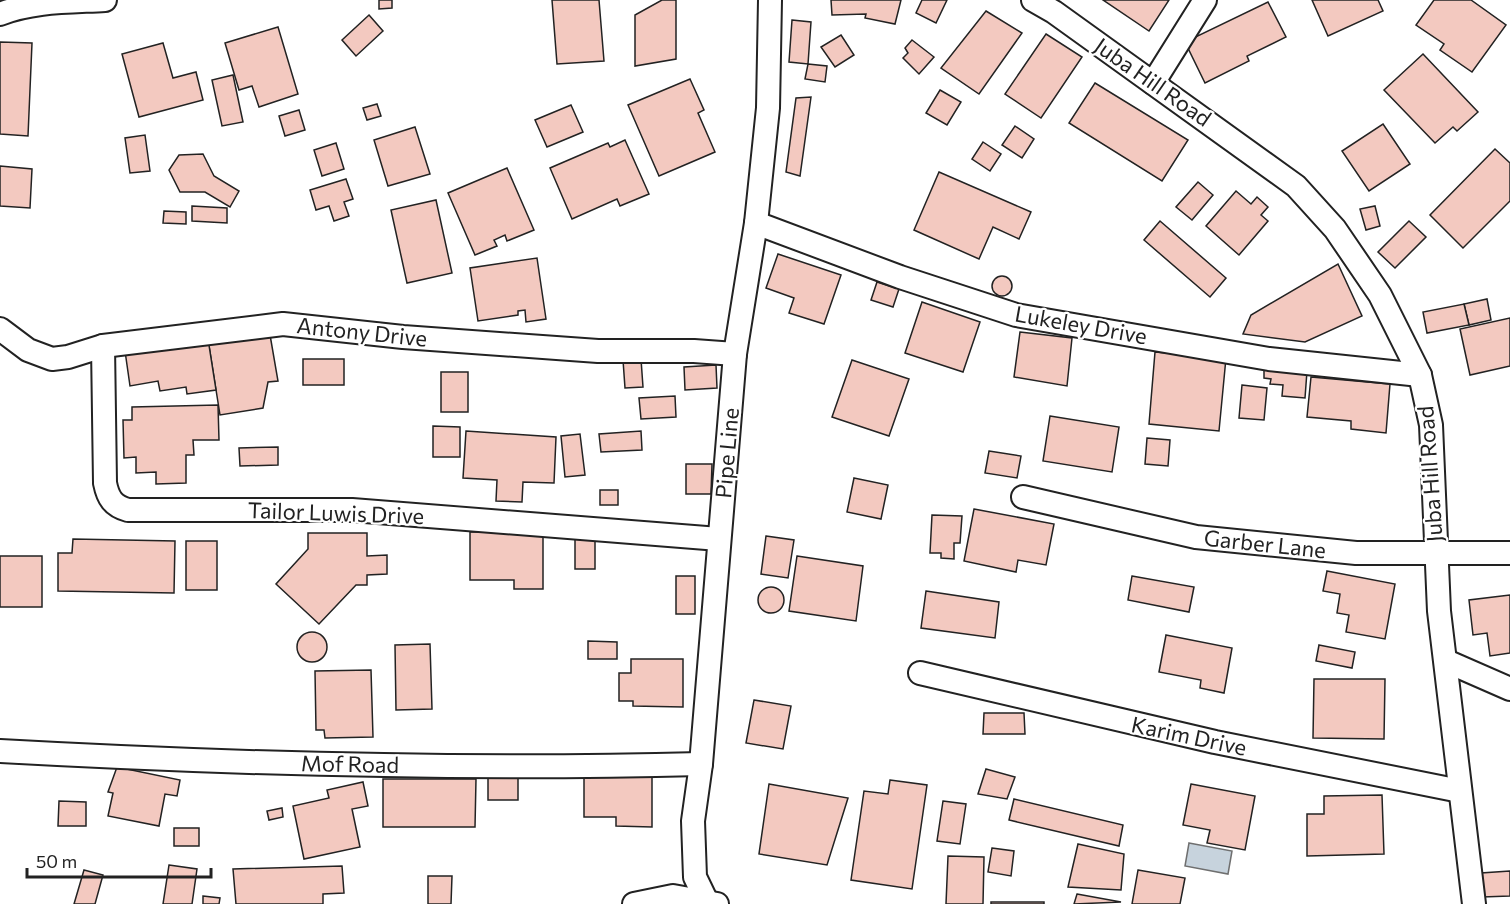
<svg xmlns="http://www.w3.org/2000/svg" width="1510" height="904" font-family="Commissioner,sans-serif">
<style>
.water{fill:#c7d3dd;stroke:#6f6f6f;stroke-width:1.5}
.building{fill:#f3c9c0;stroke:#222;stroke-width:1.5}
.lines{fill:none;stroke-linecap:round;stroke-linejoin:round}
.minor-casing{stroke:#222;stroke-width:26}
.minor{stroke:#fff;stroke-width:22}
.labels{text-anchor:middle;stroke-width:4.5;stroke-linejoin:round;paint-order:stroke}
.street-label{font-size:22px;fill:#222;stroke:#fff}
</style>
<rect width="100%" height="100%" fill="#fff"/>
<path class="water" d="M1189 843 1232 851 1228 874 1185 866Z"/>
<g class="building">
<path d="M379 0H392V8L379 9Z"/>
<path d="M552 0H599L604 61 557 64Z"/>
<path d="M662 0H676V59L635 66V15Z"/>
<path d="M831 0H901L895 24 865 18 866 14 832 15Z"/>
<path d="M922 0H947L936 23 916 13Z"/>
<path d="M1103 0H1169L1149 31Z"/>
<path d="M1312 0H1378L1383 11 1328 36Z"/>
<path d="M1434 0H1471L1506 25 1472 72 1440 50 1444 44 1416 25Z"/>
<path d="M1268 2 1286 37 1247 56 1249 61 1205 83 1185 42Z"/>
<path d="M986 11 1022 33 979 94 941 68Z"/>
<path d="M369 15 383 31 356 56 342 40Z"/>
<path d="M792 20 811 22 808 64 789 62Z"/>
<path d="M278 27 298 94 259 107 252 86 239 90 225 43Z"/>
<path d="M1046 34 1082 57 1041 118 1005 94Z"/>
<path d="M841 35 854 55 835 67 821 47Z"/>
<path d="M912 40 934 57 919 74 903 58 908 53 905 48Z"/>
<path d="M0 42 32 43 28 136 0 134Z"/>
<path d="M163 43 173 78 196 72 203 100 139 117 122 54Z"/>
<path d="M1423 54 1478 112 1457 131 1453 127 1435 143 1384 90Z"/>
<path d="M808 64 827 66 825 82 805 79Z"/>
<path d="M233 75 243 122 222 126 212 80Z"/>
<path d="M690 79 704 110 698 113 715 152 659 176 628 105Z"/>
<path d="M1095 83 1188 140 1162 181 1069 123Z"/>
<path d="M940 90 961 102 947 125 926 113Z"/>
<path d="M811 97 800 176 786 172 796 98Z"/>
<path d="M377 104 381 116 367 120 363 108Z"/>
<path d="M571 105 583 132 547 147 535 120Z"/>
<path d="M299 110 305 130 285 136 279 116Z"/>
<path d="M1383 124 1410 164 1369 191 1342 151Z"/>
<path d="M1015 126 1034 139 1022 158 1002 145Z"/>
<path d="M415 127 430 174 388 186 374 140Z"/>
<path d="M145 135 150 171 130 173 125 138Z"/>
<path d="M625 140 649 194 620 206 617 199 572 219 550 168 608 143 610 147Z"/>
<path d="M983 142 1001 154 990 171 972 159Z"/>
<path d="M336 143 344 169 322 176 314 150Z"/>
<path d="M1495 149 1510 163V201L1463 248 1430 215Z"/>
<path d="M203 154 214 176 239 191 230 207 205 192H180L169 170 179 155Z"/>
<path d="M0 166 32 169 30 208 0 206Z"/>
<path d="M507 168 534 230 507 241 505 235 494 240 497 246 475 255 448 193Z"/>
<path d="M939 172 1031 212 1019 239 993 227 979 259 914 230Z"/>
<path d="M346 179 353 199 344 202 349 216 334 221 329 206 316 210 310 190Z"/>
<path d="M1198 182 1213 195 1192 220 1176 207Z"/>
<path d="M1236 191 1251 204 1257 197 1268 207 1261 215 1268 221 1239 255 1206 226Z"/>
<path d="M436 200 452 273 407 283 391 210Z"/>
<path d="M192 206 227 208V223L192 221Z"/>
<path d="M1375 206 1380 226 1366 230 1360 209Z"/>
<path d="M164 211 186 212V224L163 223Z"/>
<path d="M1160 221 1226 278 1210 297 1144 240Z"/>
<path d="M1409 221 1426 237 1395 268 1378 252Z"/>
<path d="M778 254 841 275 824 324 789 313 794 298 766 288Z"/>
<path d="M537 258 546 319 526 322 525 310 518 311V315L478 321 470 268Z"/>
<path d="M1338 264 1362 316 1305 342 1243 334 1251 315Z"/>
<circle cx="1002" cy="286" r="10"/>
<path d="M877 282 899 289 893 307 871 300Z"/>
<path d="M1487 299 1491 320 1469 325 1464 304Z"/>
<path d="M922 302 980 322 963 372 905 353Z"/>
<path d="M1464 304 1469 325 1427 333 1423 312Z"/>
<path d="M1510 318V366L1470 375 1460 329Z"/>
<path d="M269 329 278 381 268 382 263 408 220 415 208 339Z"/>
<path d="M1020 332 1072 338 1067 386 1014 377Z"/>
<path d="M208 339 216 390 187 394 186 387 160 391 158 381 130 386 125 351Z"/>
<path d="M1155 352 1226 358 1219 431 1149 424Z"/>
<rect x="303" y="359" width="41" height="26"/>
<path d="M641 359 643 387 625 388 623 360Z"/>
<path d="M852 360 909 379 889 436 832 417Z"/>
<path d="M716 365 717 388 685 390 684 367Z"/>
<path d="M1264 368 1307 371 1305 398 1282 396 1283 385 1270 384 1271 379 1264 378Z"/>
<rect x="441" y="372" width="27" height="40"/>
<path d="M1311 377 1390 384 1386 433 1351 429V421L1307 417Z"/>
<path d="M1242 385 1267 388 1264 420 1239 418Z"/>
<path d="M675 396 676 417 641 419 639 398Z"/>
<path d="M218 405 219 440H193L194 455H186V483L156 484V472L136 473V457L124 458 123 420H132V407Z"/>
<path d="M1050 416 1119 427 1112 472 1043 461Z"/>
<path d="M433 426 460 427V457H433Z"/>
<path d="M466 431 556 437 554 483 523 482 522 502 496 501 497 480 463 478Z"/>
<path d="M641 431 642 450 601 452 599 434Z"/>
<path d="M580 434 585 475 565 477 561 436Z"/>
<path d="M1147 438 1170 440 1168 466 1145 464Z"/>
<path d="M278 447V465L240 466 239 448Z"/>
<path d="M989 451 1021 456 1017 478 985 473Z"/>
<path d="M686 464H712L711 494H686Z"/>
<path d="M854 478 888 485 881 519 847 512Z"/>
<rect x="600" y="490" width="18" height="15"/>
<path d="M974 509 1054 524 1046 565 1018 560 1016 572 964 561Z"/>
<path d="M932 515 962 516 960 543H954V559L941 558V553H930Z"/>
<path d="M470 532H543V589H514V580H470Z"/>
<path d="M308 533H367V556L387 555V574L367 575V585H356L319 624 276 584 308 549Z"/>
<path d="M766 536 794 540 788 578 761 574Z"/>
<rect x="575" y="538" width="20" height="31"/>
<path d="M73 539 175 541 174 593 58 591V553H72Z"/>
<rect x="186" y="541" width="31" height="49"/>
<rect x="0" y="556" width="42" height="51"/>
<path d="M797 556 863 566 856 621 789 611Z"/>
<path d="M1327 571 1395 584 1385 639 1346 632 1349 615 1337 613 1340 594 1323 591Z"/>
<rect x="676" y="576" width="19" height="38"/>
<path d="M1132 576 1194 587 1189 612 1128 600Z"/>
<circle cx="771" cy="600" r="13"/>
<path d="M926 591 999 602 995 638 921 628Z"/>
<path d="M1510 595V653L1490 656 1487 633 1473 635 1469 600Z"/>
<circle cx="312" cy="647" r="15"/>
<path d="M1166 635 1232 648 1224 693 1200 688 1201 680 1159 672Z"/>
<path d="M588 641 617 642V659H588Z"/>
<path d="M430 644 432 709 396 710 395 645Z"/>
<path d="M1319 645 1355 652 1352 668 1316 661Z"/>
<path d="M631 659H683V707L633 706V701H619V673H631Z"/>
<path d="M371 670 373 737 325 738 324 730H316L315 671Z"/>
<path d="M1314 679H1385L1384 739 1313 738Z"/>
<path d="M754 700 791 706 783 749 746 743Z"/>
<path d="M984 713H1024L1025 734H983Z"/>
<path d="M117 767 180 780 177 796 165 794 159 826 108 816 113 793 108 792Z"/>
<path d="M986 769 1015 777 1007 799 978 794Z"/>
<rect x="488" y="773" width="30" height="27"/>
<path d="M584 775H652V827L616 826V817H584Z"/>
<path d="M383 779H476L475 827H383Z"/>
<path d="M890 780 927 785 912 889 851 880 864 791 888 794Z"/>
<path d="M363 782 368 806 352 809 360 847 304 859 293 806 329 798 327 790Z"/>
<path d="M769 784 848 798 827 865 759 854Z"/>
<path d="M1191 784 1255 796 1245 850 1207 843 1210 830 1183 825Z"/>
<path d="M1382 795 1384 854 1307 856V814H1324V796Z"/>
<path d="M1014 799 1123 825 1119 846 1009 820Z"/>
<path d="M59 801 86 802V826H58Z"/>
<path d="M943 801 966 804 960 844 937 841Z"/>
<path d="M282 808 283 817 269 820 267 811Z"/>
<rect x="174" y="828" width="25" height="18"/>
<path d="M1078 844 1124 854 1121 890 1068 887Z"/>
<path d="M992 848 1014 851 1011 876 988 872Z"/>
<path d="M948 856 984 857 983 904H946Z"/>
<path d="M169 865 197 869 192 904H163Z"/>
<path d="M342 866 344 893 323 894V904H236L233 869Z"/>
<path d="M84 870 103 875 95 904H74Z"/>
<path d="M1138 870 1185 878 1180 904H1132Z"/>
<path d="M1510 871V896L1482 897 1481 873Z"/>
<path d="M428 876H452L451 904H428Z"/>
<path d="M1077 894 1121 902 1074 904Z"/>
<path d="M203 896 220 898 219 904H203Z"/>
<rect x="991" y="902" width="53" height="2"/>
</g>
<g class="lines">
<g class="minor-casing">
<g id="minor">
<path d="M1033 0 1054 12 1296 186 1335 229 1380 295 1420 375 1431 425 1439 611 1474 904"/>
<path d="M0 14C33 1 70 2 105 0"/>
<path d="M1153 83 1205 0"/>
<path d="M756 223 900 277 1016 315 1269 359 1420 375"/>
<path d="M0 329 28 350 52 359 68 357 103 346 283 324 403 337 598 351H694L735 354"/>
<path d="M103 346 105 483C108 498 113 506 128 510H352L719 539"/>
<path d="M1023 497 1196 537 1356 553H1510"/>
<path d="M1446 661 1510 689"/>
<path d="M920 673 1215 742 1460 791"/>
<path d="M0 751C233 764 468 770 701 764"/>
<path d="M634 904 673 896 717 904"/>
<path d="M708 904 695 877 693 821 701 764 735 354 756 223 768 108 770 0"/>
</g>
</g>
<use href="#minor" class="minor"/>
</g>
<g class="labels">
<g class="street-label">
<text transform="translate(1153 82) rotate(35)" y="8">Juba Hill Road</text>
<text transform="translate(1081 325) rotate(10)" y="8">Lukeley Drive</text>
<text transform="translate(362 332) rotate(6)" y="8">Antony Drive</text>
<text transform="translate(727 453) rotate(-85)" y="8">Pipe Line</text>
<text transform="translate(1430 474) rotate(-94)" y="8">Juba Hill Road</text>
<text transform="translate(336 513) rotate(2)" y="8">Tailor Luwis Drive</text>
<text transform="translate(1265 544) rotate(6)" y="8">Garber Lane</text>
<text transform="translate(1189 736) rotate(12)" y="8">Karim Drive</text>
<text transform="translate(350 764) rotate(1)" y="8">Mof Road</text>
</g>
</g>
<path d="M27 868v9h184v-9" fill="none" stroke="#222222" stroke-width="3"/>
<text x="36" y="868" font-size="18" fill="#222222" stroke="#ffffff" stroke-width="4.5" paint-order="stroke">50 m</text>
</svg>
